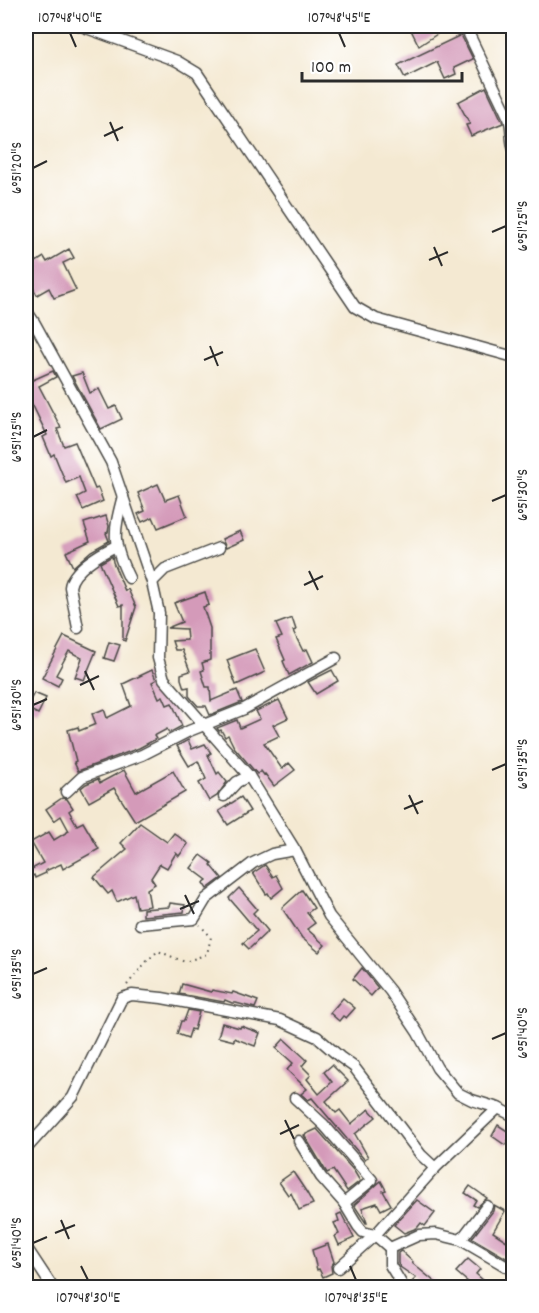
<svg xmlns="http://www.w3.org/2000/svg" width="539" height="1313" font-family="Dekko,sans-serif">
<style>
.building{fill:#d49ab9}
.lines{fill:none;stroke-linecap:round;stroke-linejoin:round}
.minor-casing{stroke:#494844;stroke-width:13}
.path{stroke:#494844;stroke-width:2;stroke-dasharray:1.5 4.5;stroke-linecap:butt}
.minor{stroke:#fff;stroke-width:10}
.ticks{fill:none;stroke:#2b2b2b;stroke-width:2}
.neatline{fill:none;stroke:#2b2b2b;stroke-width:2}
.ticks-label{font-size:15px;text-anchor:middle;fill:#2b2b2b}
</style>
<rect width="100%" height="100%" fill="#fff"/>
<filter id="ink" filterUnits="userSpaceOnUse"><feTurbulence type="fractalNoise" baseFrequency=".0167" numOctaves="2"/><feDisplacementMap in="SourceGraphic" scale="12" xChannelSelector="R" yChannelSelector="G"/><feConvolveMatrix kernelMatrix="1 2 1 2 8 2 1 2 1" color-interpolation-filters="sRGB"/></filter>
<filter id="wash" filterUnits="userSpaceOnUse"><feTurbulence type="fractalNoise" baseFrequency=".008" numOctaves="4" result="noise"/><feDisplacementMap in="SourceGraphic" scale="24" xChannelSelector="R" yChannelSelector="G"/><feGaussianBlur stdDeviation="1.35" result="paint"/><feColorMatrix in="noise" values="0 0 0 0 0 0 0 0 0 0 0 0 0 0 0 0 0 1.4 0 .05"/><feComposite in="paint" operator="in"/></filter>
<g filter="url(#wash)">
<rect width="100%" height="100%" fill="#f4e9d2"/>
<g id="blocks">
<g class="building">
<path d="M409 26H449L419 46Z"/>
<path d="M461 35 473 59 454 68 456 74 445 79 437 62 405 78 398 65Z"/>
<path d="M486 87 503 123 471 136 466 125 470 124 458 102Z"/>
<path d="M69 249 74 258 63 263 76 290 54 298 49 288 37 295 26 275V268L44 257 47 262Z"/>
<path d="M53 371 56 377 39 386 61 428 57 429 64 446 75 442 95 489 98 488 103 501 83 510 77 497 85 493 79 477 66 483 54 454 51 456 43 437 47 435 32 404 26 406V383Z"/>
<path d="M82 373 90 393 99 389 109 409 116 406 122 419 101 429 72 376Z"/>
<path d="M158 484 165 500 179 495 187 516 158 528 153 517 142 522 138 514 145 511 138 493Z"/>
<path d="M106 516 109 526 108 532 106 533 109 541 91 551 73 567 66 552 90 541 84 523Z"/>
<path d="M240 531 244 540 226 548 222 539Z"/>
<path d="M112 556 113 562 125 591 128 589 136 607 125 641 123 640V605L119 606 100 563Z"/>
<path d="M205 592 209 605 203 607 210 628V660L202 663 204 670 201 671 206 687H210L211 701 237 690 242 702 210 715 206 706H198L189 696V687L184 688 181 679V674L190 671 182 650H175L172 641 187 640 186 629 167 628 182 622 174 603Z"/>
<path d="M292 618 296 630 293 631 303 651 307 649 313 662 289 675 283 661 285 660 276 639 282 637 276 624Z"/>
<path d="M64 636 96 651 84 680 75 677 82 658 69 651 56 675 62 678 58 686 42 678Z"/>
<path d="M109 642 120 645 114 661 104 658Z"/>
<path d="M255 649 265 672 236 685 227 660Z"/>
<path d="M152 670 156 680 152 682 159 698 163 696 167 705 172 703 182 726 169 733 167 729 154 736 156 739 139 748 78 771 74 762 76 761 68 730 78 727 79 731 96 724 92 714 104 709 107 718 131 706 123 684Z"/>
<path d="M332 670 338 681 316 694 308 682Z"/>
<path d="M34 693 46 698 38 714 26 708Z"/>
<path d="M279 700 288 718 273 725 279 736 264 743 282 769 289 763 295 770 274 786 265 774 264 775 261 771 257 774 234 747 228 735 225 737 221 730 219 731 217 728 237 720 240 728 260 719 256 711Z"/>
<path d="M188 740 192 749 205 744 211 753 208 755 217 774 219 772 227 782 217 796 209 801 199 783 206 779 198 761 189 766 177 746Z"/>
<path d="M124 770 136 792 173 771 185 792 135 821 114 788 89 802 81 788 86 784 98 779 100 783Z"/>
<path d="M241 797 250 811 228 825 219 811Z"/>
<path d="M62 798 67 799 73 808 69 811 77 825 83 822 99 849 63 869 61 864 45 871 46 873 35 878 34 875 28 878 26 872 43 863 31 842 49 832 54 840 69 831 61 816 54 821 46 809Z"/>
<path d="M140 823 167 842 174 833 188 844 179 856 176 853 167 868 160 864 151 878 155 884 147 889 150 906 137 908 134 894 117 902 112 891 108 894 94 877 127 849 121 843Z"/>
<path d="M201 855 212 863 211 865 222 878 207 889 203 883 207 880 191 868Z"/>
<path d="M265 865 273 877 276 875 283 888 271 898 268 893 266 894 253 873Z"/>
<path d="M239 888 257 909 253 913 268 931 249 949 243 943 257 931 229 898Z"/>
<path d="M302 890 314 908 307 913 315 923 307 929 325 945 319 952 302 938 282 908Z"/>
<path d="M170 903 185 905 184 912 143 916V909L169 907Z"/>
<path d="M362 968 378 988 371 996 353 979Z"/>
<path d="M182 984 211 992 212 990 232 994 233 992 258 1001 255 1008 236 1003H232L225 1000 224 1002 179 994Z"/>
<path d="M343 998 355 1008 346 1018 343 1016 339 1021 330 1013Z"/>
<path d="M188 1010 199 1012 194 1030 191 1029 188 1038 177 1034 181 1021H184Z"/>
<path d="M222 1023 240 1028 241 1026 260 1033 255 1046 234 1038V1041L218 1037Z"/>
<path d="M284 1039 307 1060 302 1066 311 1075 307 1079 319 1094 332 1082 324 1072 332 1065 348 1081 326 1101 336 1113 340 1110 351 1124 369 1109 376 1117 355 1134 368 1157 364 1159 312 1098 308 1100 301 1094 307 1089 287 1070 293 1063 276 1048Z"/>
<path d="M498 1125 512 1134 505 1145 492 1136Z"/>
<path d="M317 1129 354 1171 360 1181 347 1191 333 1170 327 1173 304 1135Z"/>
<path d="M293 1172 307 1193 313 1204 299 1210 291 1193 288 1195 279 1182Z"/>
<path d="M381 1181 386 1190 383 1191 391 1205 381 1210 377 1203 362 1208 367 1223H366L354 1205Z"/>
<path d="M470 1186 487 1198 477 1207 473 1205 476 1200 465 1193Z"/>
<path d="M417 1200 435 1213 425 1226 421 1223 417 1228 404 1233 394 1225Z"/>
<path d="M494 1205 505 1211 493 1232 513 1245V1262L472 1238 493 1211Z"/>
<path d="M341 1213 354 1238 339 1245 335 1236 339 1234 334 1223 339 1221 337 1215Z"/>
<path d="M328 1244 334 1262 331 1266 332 1273 323 1277 319 1269 317 1270 312 1250Z"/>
<path d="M401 1251 413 1262 412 1263 441 1287H411L410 1284 416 1278 400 1267 398 1263V1253Z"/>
<path d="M468 1259 480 1269 476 1274 491 1287H474L456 1272Z"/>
</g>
</g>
</g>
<g filter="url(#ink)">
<use href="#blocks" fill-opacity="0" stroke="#494844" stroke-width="1.5"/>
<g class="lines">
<g class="minor-casing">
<g id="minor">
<path d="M81 26 177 61 197 73 355 307 376 319 514 357"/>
<path d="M465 26 509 118C513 129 510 139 514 150"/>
<path d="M26 310 34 322 111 462 152 582 159 613 158 658 164 679 249 776 295 850 329 916 390 991 418 1033 437 1068 458 1093 472 1100 498 1108"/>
<path d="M123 496C113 533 112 543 129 578"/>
<path d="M152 582 165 569 219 548"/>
<path d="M78 628 70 587C72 570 101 553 116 546"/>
<path d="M66 792 82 777 142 755 189 731 244 709 336 658"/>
<path d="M224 796 237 782 249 776"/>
<path d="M140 924 194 919 206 899 253 863 272 854 295 850"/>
<path d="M295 1098 324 1125 372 1180 344 1203"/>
<path d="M299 1141 321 1177 344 1203 358 1226 363 1232 375 1235 390 1248 419 1235 436 1234 461 1240 487 1206"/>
<path d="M26 1149 73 1097 122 998 132 995 162 998 280 1020 317 1037 340 1057 354 1067 421 1155 435 1168 498 1108 514 1116"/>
<path d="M461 1240 514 1271"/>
<path d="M26 1247 53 1288"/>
<path d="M390 1248V1265L404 1288"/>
<path d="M338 1268 375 1235 435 1168"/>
</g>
</g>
<path class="path" d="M127 985 146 962 158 951 185 962 207 954 211 937 200 925"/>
<use href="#minor" class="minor"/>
</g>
</g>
<path class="ticks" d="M70 33 76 47M339 33 345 47M110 122 118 141M104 136 123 127M33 168 47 161M492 232 506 226M434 247 442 266M429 260 448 252M210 346 218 366M204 360 223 352M33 437 47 430M492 501 506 495M309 571 318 590M304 585 323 576M85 671 94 690M80 685 99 676M33 705 47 699M492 770 506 764M409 795 418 814M404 809 423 801M185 895 194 914M180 909 199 901M33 974 47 968M492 1039 506 1033M285 1120 294 1139M280 1134 299 1125M61 1220 69 1239M55 1233 75 1225M33 1243 47 1237M81 1266 88 1280M350 1266 356 1280"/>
<rect width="539" height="1313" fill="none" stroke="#fff" stroke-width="66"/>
<path d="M302 72v9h160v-9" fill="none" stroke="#2b2b2b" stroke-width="3"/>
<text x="311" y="72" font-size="18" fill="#2b2b2b" stroke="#ffffff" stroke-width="4.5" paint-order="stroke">100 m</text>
<rect x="33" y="33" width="473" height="1247" class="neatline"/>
<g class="ticks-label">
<text x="70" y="22">107°48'40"E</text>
<text x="339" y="22">107°48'45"E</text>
<text transform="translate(16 168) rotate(-90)" y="5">6°51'20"S</text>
<text transform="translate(522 226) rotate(-90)" y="5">6°51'25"S</text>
<text transform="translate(16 437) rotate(-90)" y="5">6°51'25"S</text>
<text transform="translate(522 495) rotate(-90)" y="5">6°51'30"S</text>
<text transform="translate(16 705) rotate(-90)" y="5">6°51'30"S</text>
<text transform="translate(522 764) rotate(-90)" y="5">6°51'35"S</text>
<text transform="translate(16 974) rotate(-90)" y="5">6°51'35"S</text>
<text transform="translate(522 1033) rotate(-90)" y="5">6°51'40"S</text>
<text transform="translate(16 1243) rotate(-90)" y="5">6°51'40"S</text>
<text x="88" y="1302">107°48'30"E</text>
<text x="356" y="1302">107°48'35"E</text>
</g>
</svg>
